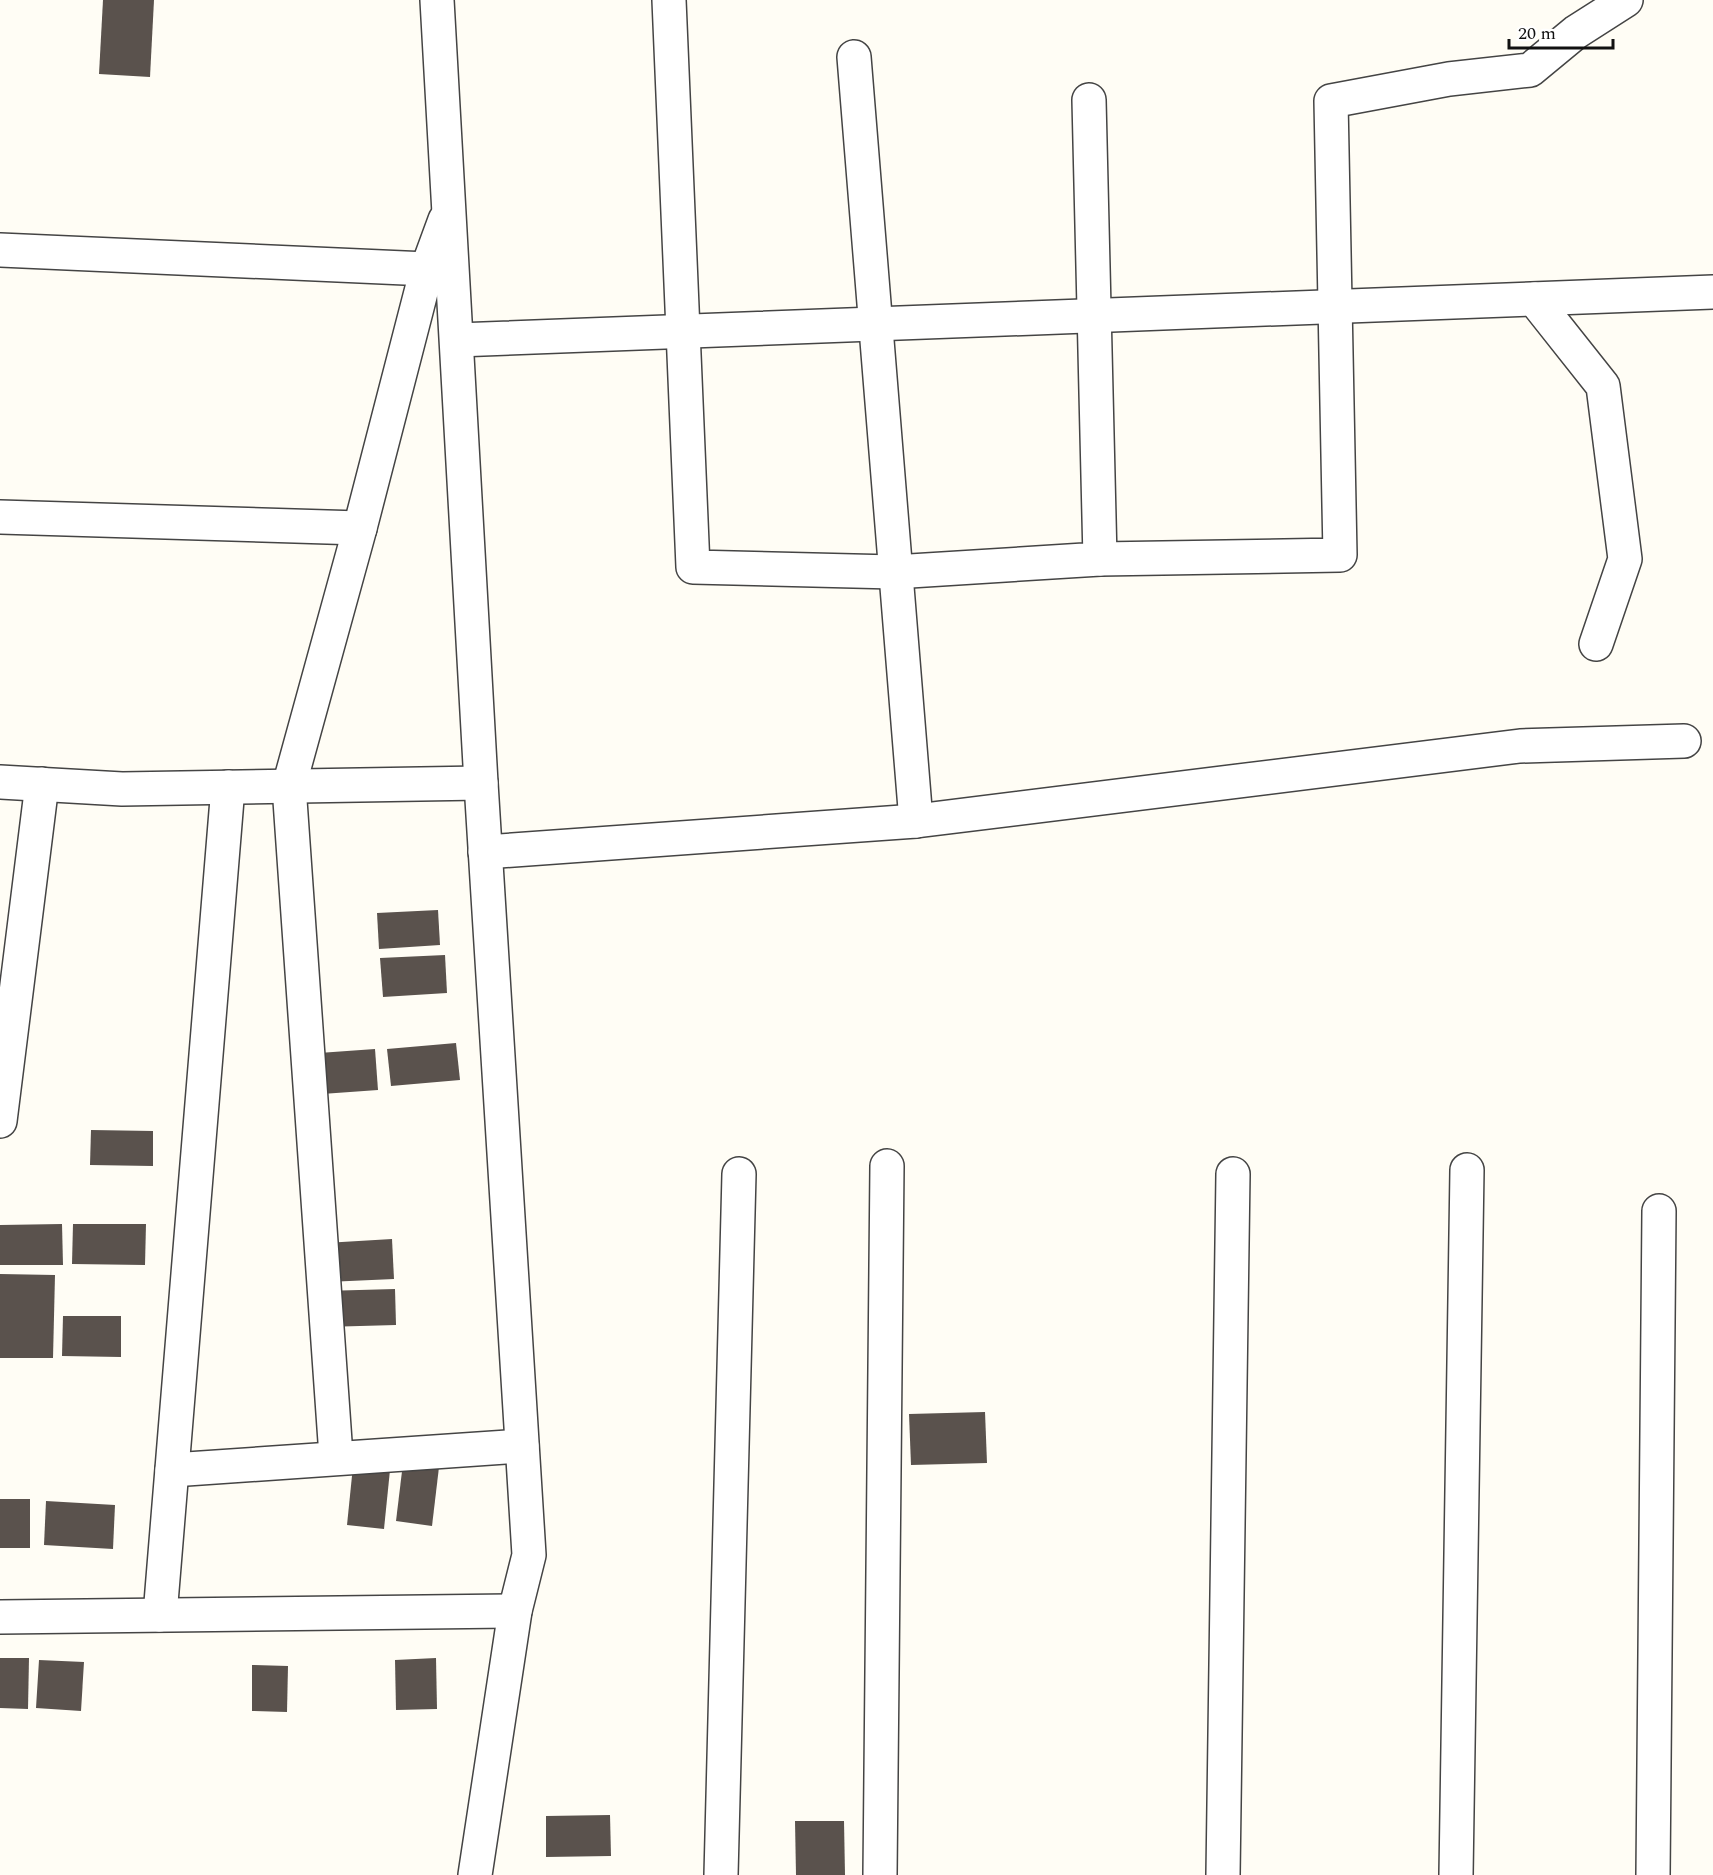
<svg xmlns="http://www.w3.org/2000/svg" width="1713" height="1875" font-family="Spectral,serif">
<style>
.building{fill:#5a524d}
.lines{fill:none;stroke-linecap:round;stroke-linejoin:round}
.minor-casing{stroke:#444;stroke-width:36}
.minor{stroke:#fff;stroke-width:33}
</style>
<rect width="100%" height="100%" fill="#fffdf5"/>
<g class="building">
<path d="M103 0H154L150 77 99 74Z"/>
<path d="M438 910 440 945 379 949 377 913Z"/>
<path d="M445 955 447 993 383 997 380 958Z"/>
<path d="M456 1043 460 1080 391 1086 387 1049Z"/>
<path d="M375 1049 378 1090 308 1095 305 1054Z"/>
<path d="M91 1130 153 1131V1166L90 1165Z"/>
<path d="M62 1224 63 1265H0V1225Z"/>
<path d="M73 1224H146L145 1265 72 1264Z"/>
<path d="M392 1239 394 1279 327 1282 325 1243Z"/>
<path d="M0 1274 55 1275 53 1358H0Z"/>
<path d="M395 1289 396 1325 324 1327 323 1291Z"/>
<path d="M63 1316H121V1357L62 1356Z"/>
<path d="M985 1412 987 1463 911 1465 909 1414Z"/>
<path d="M403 1463 439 1467 432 1526 396 1521Z"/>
<path d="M353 1466 390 1470 384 1529 347 1525Z"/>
<rect x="0" y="1499" width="30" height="49"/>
<path d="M46 1501 115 1505 113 1549 44 1545Z"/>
<path d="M0 1658H29L28 1709 0 1708Z"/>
<path d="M436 1658 437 1709 396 1710 395 1660Z"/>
<path d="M39 1660 84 1662 81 1711 36 1708Z"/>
<path d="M252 1665 288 1666 287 1712 252 1711Z"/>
<path d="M610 1815 611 1856 546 1857V1816Z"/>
<path d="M795 1821H844L845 1875H796Z"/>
</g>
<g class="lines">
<g class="minor-casing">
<g id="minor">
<path d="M437 0 481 783 529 1555 515 1611 475 1875"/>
<path d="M669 0 693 567 894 572 1100 559 1089 100"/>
<path d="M854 57C875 312 893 567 916 821"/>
<path d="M0 250 427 269"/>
<path d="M1534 299 1603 386 1625 559 1596 644"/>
<path d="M457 340 1713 292"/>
<path d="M0 517 360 528"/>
<path d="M1100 559 1340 555 1331 101 1449 79 1530 70 1576 32 1626 0"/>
<path d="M0 782 122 789 481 783"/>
<path d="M485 852 916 821 1520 746 1684 741"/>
<path d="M0 1121 42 784"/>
<path d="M336 1456 289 786 360 528 427 269 445 220"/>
<path d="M172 1470 522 1446"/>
<path d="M160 1615 228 787"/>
<path d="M0 1617 515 1611"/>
<path d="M721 1875 739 1174"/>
<path d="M880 1875 887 1166"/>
<path d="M1223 1875 1233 1174"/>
<path d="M1456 1875 1467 1170"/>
<path d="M1653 1875 1659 1211"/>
</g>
</g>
<use href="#minor" class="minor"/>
</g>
<path d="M1509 39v9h104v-9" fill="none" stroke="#111111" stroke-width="3"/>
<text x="1518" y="39" font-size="18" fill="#111111" stroke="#ffffff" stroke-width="4.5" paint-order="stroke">20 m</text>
</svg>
